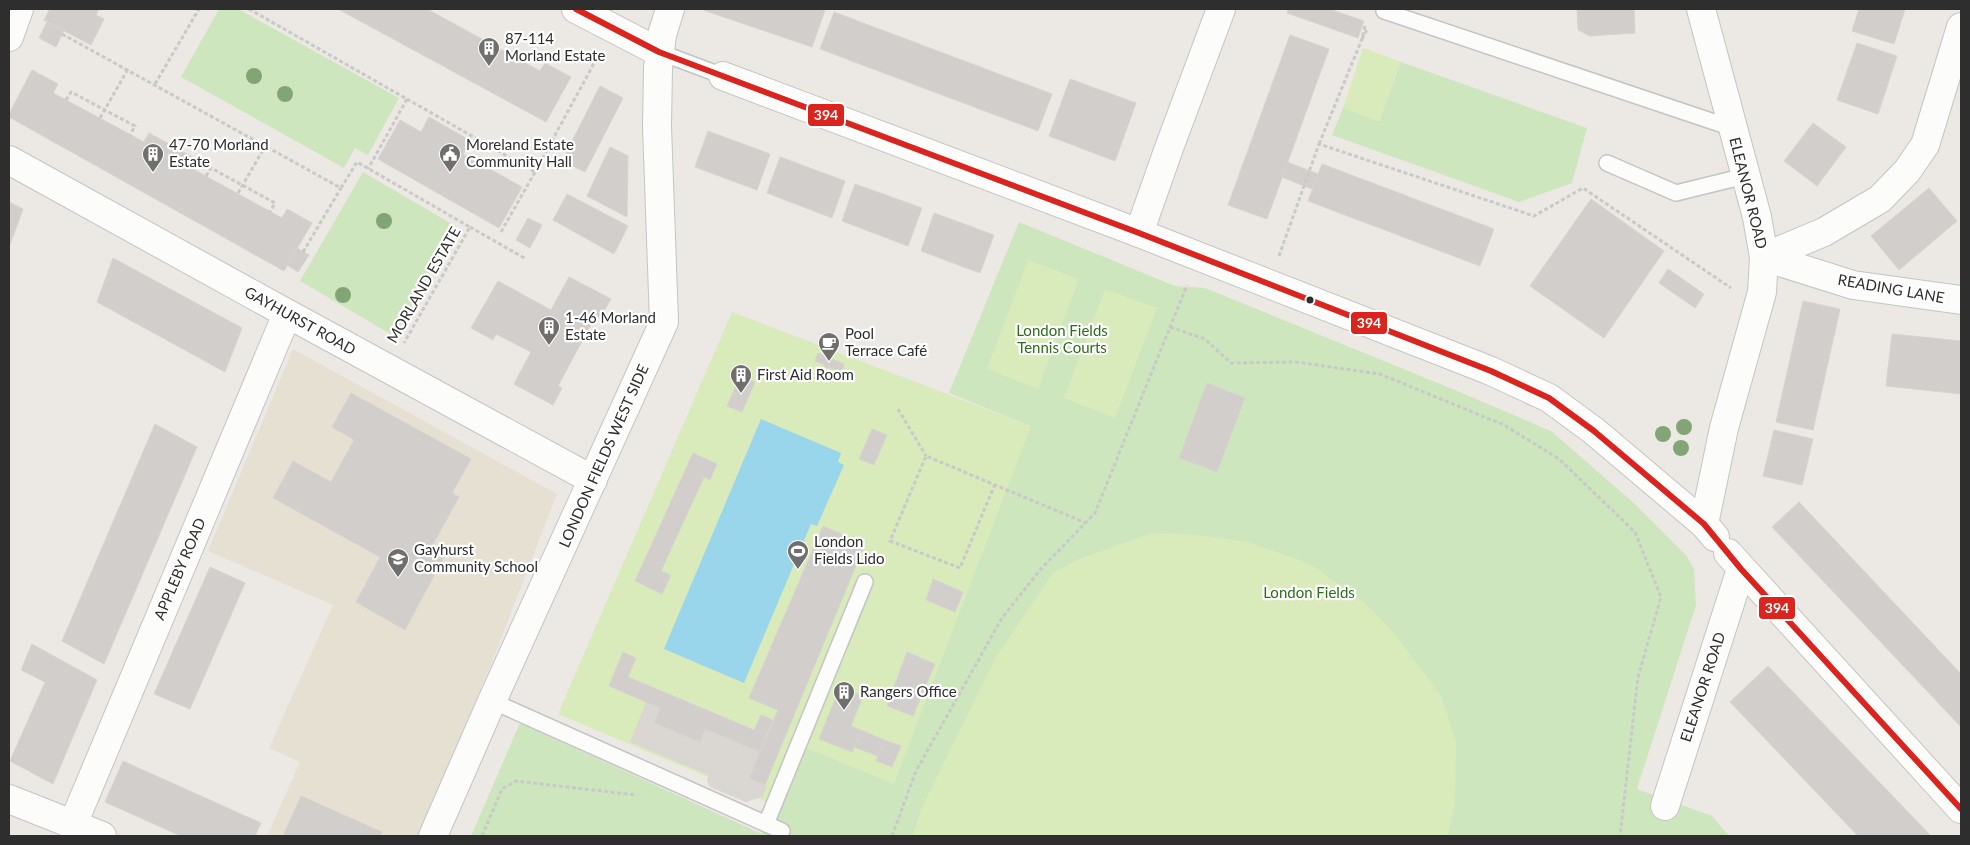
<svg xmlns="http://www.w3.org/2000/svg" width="1970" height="845" font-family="Lato,sans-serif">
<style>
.education{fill:#e6e0d3}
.green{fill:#cee6be}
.pitch{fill:#d9eabb}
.plaza{fill:#dad6d2}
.water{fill:#99d6ec}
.building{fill:#d1cecb;stroke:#d7d4d0}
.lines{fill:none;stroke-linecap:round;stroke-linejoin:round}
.service-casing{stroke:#c5c4c5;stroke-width:18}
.minor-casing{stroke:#c5c4c5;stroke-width:30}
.tertiary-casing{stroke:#c5c4c5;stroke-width:30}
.path{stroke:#c9c9c8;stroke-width:3;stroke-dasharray:4 2.5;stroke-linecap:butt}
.service{stroke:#fcfcfb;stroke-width:15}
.minor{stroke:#fcfcfb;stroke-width:28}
.tertiary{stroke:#fcfcfb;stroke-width:28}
.bus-1-casing{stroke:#fff;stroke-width:10}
.bus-1{stroke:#dc241f;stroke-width:6}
.tree{fill:#82a575}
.bus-dot{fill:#2e2e2e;stroke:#fff;stroke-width:2}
.labels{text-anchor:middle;stroke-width:4.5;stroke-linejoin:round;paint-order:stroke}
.poi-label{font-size:15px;fill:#2e2e2e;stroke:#fff;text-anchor:start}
.street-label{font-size:15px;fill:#2e2e2e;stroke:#fff}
.park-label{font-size:15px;fill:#2c6e1b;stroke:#fff}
.line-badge{stroke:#fff;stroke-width:2}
.badge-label{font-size:14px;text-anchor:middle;font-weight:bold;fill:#fff}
</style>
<rect width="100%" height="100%" fill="#ece8e4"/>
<path class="education" d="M293 349 557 494 494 657 419 836H267L300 762 269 748 333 605 208 551Z"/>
<g class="green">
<path d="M219 9H238L399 98 368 155 355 148 344 168 181 77Z"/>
<path d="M1401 62 1587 128 1572 183 1519 202 1332 135 1343 108 1379 121Z"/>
<path d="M363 172 457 227 394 336 300 281Z"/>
<path d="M1019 222 1175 286 1205 288 1455 390 1551 431 1635 504 1686 555 1694 569 1696 605 1637 789 1712 816 1729 836H471L520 723 762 834 797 743 1030 426 949 393Z"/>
</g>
<g class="pitch">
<path d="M1363 48 1401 62 1379 121 1343 108Z"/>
<path d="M1028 260 1079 279 1038 389 987 369Z"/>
<path d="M1105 289 1157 308 1115 418 1064 398Z"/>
<path d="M732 312 1031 426 894 784 797 744 772 804 558 714Z"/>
<path d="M1153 533 1197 535 1248 542 1310 564 1366 604 1395 634 1442 697 1456 742 1455 801 1448 836H913L921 809 996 657 1053 573 1079 559Z"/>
</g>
<path class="plaza" d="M646 702 660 708 654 723 699 742 705 729 760 752 749 778 767 786 762 797 746 802 710 787 707 781 708 775 630 742Z"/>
<path class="water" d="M761 419 841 453 838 462 844 465 817 526 811 524 744 683 664 649Z"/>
<g class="building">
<path d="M50 9H99L96 15 104 19 91 45 44 20Z"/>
<path d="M338 9H430L429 10 540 71 545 63 571 77 546 122Z"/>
<path d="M703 9H821L825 10 812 47 703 10Z"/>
<path d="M1288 9H1329L1364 21 1358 38 1287 13Z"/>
<path d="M1577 9H1634L1635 33 1590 36 1578 30Z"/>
<path d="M1859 9H1905L1894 44 1852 31Z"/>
<path d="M834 12 1052 94 1038 131 820 49Z"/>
<path d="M47 22 64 30 56 47 39 38Z"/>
<path d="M1290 35 1329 49 1267 219 1228 205Z"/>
<path d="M1857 43 1897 56 1878 114 1837 100Z"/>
<path d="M32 70 58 84 53 93 144 142 149 133 198 160 193 169 282 218 287 209 312 223 284 271 9 117V114Z"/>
<path d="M1070 79 1136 103 1115 161 1049 136Z"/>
<path d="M600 86 623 98 585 172 562 161Z"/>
<path d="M429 117 471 141 463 154 522 187 499 228 378 159 400 120 421 132Z"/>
<path d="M1813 123 1846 147 1817 186 1784 161Z"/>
<path d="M708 131 770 154 757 190 695 167Z"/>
<path d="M610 147 628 156 627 217 587 196Z"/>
<path d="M780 157 845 181 832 218 767 193Z"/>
<path d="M1287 162 1318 174 1312 189 1282 177Z"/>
<path d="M1322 164 1494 229 1480 266 1308 201Z"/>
<path d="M855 184 922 208 908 246 842 221Z"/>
<path d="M1929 188 1957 221 1899 270 1871 236Z"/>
<path d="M567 194 628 226 614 254 553 220Z"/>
<path d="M1591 199 1664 251 1604 338 1530 286Z"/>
<path d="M9 202 23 209 9 247Z"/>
<path d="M934 213 994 235 980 273 921 251Z"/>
<path d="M528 218 542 225 530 248 516 240Z"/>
<path d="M297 248 309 255 298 272 287 265Z"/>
<path d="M113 258 242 328 225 372 97 302Z"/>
<path d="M1668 269 1704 294 1695 308 1659 283Z"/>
<path d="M569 277 611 299 600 318 596 315 558 386 562 388 553 405 514 384 531 352 496 334 493 340 471 328 498 281 551 310Z"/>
<path d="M1803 301 1840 309 1813 430 1776 422Z"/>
<path d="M1892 334 1961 341V394L1886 386Z"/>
<path d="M818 353 844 364 842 371 825 367 823 364 815 361Z"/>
<path d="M740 376 755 382 742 412 727 406Z"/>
<path d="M1207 383 1245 398 1217 472 1179 458Z"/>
<path d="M351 393 471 459 452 493 459 497 430 550 444 557 405 630 356 602 380 557 273 498 293 461 331 482 354 440 332 427Z"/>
<path d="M155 424 197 447 104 664 62 641Z"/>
<path d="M872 429 887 435 874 465 859 459Z"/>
<path d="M1774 430 1813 439 1802 485 1763 476Z"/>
<path d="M693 453 717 464 710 480 704 477 661 571 671 575 662 594 635 581Z"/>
<path d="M1799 502 1961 674V727L1772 527Z"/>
<path d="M823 526 865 544 765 785 749 778 778 710 749 698Z"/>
<path d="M210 567 245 583 190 709 154 694Z"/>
<path d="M933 579 963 592 955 612 926 600Z"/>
<path d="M32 644 97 680 53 784 10 761 45 682 21 670Z"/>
<path d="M623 652 636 658 628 677 754 730 761 715 773 720 760 752 705 729 700 742 654 723 660 708 609 686Z"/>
<path d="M907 652 935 664 913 716 887 706Z"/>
<path d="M1768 666 1931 836H1858L1730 702Z"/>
<path d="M840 687 863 696 851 726 861 730 852 752 819 739Z"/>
<path d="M861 730 884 740 878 756 854 747Z"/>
<path d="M884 740 901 746 892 767 876 761Z"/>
<path d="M123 761 261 823 255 836H181L105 802Z"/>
<path d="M301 796 382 832 380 836H283Z"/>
</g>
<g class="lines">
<g class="service-casing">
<g id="service">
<path d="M1384 11 1732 128"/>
<path d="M659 52 723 76"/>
<path d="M1607 163 1676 193 1745 176"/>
<path d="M492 701 782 831"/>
<path d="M766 824 865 582"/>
</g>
</g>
<g class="minor-casing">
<g id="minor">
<path d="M576 9 659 52"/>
<path d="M1701 9 1757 217 1764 257 1762 292 1724 428 1704 524"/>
<path d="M723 76 1139 233 1491 371 1549 398 1594 431 1704 524 1715 537"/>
<path d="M9 160 277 308 593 480"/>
<path d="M1139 233 1169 148 1221 9"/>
<path d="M1764 257 1824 232 1880 199 1907 171 1925 145 1961 27"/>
<path d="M1764 257 1853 285 1961 300"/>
<path d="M1728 553 1961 809"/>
<path d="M9 799 102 836"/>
<path d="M1665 806 1741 569"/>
<path d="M73 824 287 314"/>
<path d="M433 836 492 701 664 322 657 126 658 68 662 35 670 9"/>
</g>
</g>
<g class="tertiary-casing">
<path id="tertiary" d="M9 37 19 9"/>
</g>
<g class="path">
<path d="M249 9 407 99 368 169"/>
<path d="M1365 26 1362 39 1368 28"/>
<path d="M62 34 341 188 357 162 470 227 404 343"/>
<path d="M155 84 199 9"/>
<path d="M407 99 535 172 598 56"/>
<path d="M66 100 71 92 135 126 130 135"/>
<path d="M100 118 128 69"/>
<path d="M1319 144 1362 39"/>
<path d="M206 176 211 168 275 203 270 212"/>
<path d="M238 193 266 145"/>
<path d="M470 227 526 259"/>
<path d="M501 232 535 172"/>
<path d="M303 252 341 188"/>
<path d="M1279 256 1319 144 1534 216 1583 188 1731 288"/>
<path d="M1170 327 1205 339 1231 363 1296 362 1380 374 1504 425 1559 459 1635 532 1661 597 1638 677 1620 836"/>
<path d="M898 409 926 456"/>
<path d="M995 484 960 568 890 541 926 456 1086 523"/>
<path d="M482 836 502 789 516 781 637 795"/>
<path d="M892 836 916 771 1002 618 1040 570 1095 513 1187 285"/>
</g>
<use href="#service" class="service"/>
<use href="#minor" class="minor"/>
<use href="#tertiary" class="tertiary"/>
<g class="bus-1-casing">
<path id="bus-1" d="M576 9 659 52 1139 233 1491 371 1549 398 1594 431 1704 524 1741 569 1961 809"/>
</g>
<use href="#bus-1" class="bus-1"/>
</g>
<g class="tree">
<circle cx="254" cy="76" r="8"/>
<circle cx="285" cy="94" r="8"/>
<circle cx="384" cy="221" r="8"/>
<circle cx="343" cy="295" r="8"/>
<circle cx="1684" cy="427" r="8"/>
<circle cx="1663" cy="434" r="8"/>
<circle cx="1681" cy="448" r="8"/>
</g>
<defs>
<g id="building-pin" transform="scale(1.125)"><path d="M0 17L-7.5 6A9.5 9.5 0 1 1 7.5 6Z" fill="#706f6e" stroke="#fff"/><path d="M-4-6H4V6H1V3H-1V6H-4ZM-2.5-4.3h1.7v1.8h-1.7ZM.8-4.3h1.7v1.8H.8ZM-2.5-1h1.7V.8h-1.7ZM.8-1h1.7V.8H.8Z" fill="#fff"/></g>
<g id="civic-pin" transform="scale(1.125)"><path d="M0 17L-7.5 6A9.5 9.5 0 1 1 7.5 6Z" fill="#706f6e" stroke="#fff"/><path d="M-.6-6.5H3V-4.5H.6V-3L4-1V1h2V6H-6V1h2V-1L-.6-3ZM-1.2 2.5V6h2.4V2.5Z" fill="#fff"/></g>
<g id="cafe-pin" transform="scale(1.125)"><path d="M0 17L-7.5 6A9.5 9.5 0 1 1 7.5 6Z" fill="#706f6e" stroke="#fff"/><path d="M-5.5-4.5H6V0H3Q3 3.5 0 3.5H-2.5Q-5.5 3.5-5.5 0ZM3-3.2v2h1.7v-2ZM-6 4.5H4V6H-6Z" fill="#fff"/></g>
<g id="stadium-pin" transform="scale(1.125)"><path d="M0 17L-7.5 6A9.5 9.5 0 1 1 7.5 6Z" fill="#706f6e" stroke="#fff"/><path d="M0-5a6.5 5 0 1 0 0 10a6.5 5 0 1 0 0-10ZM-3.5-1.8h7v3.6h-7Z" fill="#fff"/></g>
<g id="school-pin" transform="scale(1.125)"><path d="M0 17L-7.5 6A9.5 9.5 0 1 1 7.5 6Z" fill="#706f6e" stroke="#fff"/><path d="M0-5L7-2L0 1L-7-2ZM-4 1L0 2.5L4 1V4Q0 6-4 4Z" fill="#fff"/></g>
</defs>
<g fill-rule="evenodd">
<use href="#building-pin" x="489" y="48"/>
<use href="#building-pin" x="153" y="154"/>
<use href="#civic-pin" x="450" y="154"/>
<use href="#building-pin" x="549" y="327"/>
<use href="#cafe-pin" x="829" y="343"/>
<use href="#building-pin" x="741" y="375"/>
<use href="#stadium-pin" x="798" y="551"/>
<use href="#school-pin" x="398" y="559"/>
<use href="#building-pin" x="844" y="692"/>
</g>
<circle class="bus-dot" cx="1310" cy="300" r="4.5"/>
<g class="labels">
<g class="poi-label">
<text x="505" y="44">87-114<tspan x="505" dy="17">Morland Estate</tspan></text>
<text x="169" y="150">47-70 Morland<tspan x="169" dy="17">Estate</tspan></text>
<text x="466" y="150">Moreland Estate<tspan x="466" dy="17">Community Hall</tspan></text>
<text x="565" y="323">1-46 Morland<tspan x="565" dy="17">Estate</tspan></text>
<text x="845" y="339">Pool<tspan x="845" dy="17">Terrace Café</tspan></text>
<text x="757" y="380">First Aid Room</text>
<text x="814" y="547">London<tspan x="814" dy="17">Fields Lido</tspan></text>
<text x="414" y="555">Gayhurst<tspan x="414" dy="17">Community School</tspan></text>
<text x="860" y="697">Rangers Office</text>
</g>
<g class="street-label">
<text transform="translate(1748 193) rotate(76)" y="5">ELEANOR ROAD</text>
<text transform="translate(424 285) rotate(-60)" y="5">MORLAND ESTATE</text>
<text transform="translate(1891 289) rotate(10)" y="5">READING LANE</text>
<text transform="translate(300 321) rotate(29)" y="5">GAYHURST ROAD</text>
<text transform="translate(604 456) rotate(-66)" y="5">LONDON FIELDS WEST SIDE</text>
<text transform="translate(180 569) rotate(-67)" y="5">APPLEBY ROAD</text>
<text transform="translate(1703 687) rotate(-72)" y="5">ELEANOR ROAD</text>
</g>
<g class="park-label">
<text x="1062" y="336">London Fields<tspan x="1062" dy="17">Tennis Courts</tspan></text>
<text x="1309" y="598">London Fields</text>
</g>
</g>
<g class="line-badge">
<rect x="807" y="103" width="38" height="24" rx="5" fill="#dc241f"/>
<rect x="1350" y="311" width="38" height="24" rx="5" fill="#dc241f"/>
<rect x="1758" y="596" width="38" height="24" rx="5" fill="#dc241f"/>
</g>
<g class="badge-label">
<text x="826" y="120">394</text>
<text x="1369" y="328">394</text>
<text x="1777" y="613">394</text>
</g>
<rect width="1970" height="845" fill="none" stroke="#2e2e2e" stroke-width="20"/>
</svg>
